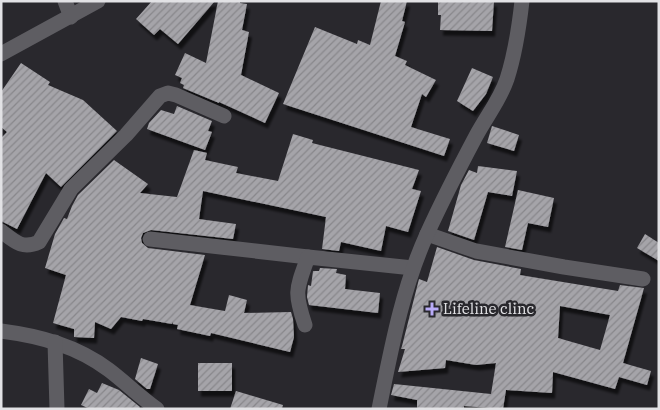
<svg xmlns="http://www.w3.org/2000/svg" width="660" height="410" font-family="'IBM Plex Serif',serif">
<style>
.building{fill:url(#building-hatch);fill-rule:evenodd;filter:url(#shadow)}
.lines{fill:none;stroke-linecap:round;stroke-linejoin:round}
.minor{stroke:#5e5d62;stroke-width:15}
.poi-dot{fill:#b8abf7;stroke:#29282d;stroke-width:2}
.labels{text-anchor:middle;stroke-width:5;stroke-linejoin:round;paint-order:stroke}
.poi-label{font-size:15px;fill:#e2e2e5;stroke:#29282d;text-anchor:start}
</style>
<defs>
<pattern id="building-hatch" width="6" height="6" patternUnits="userSpaceOnUse" patternTransform="scale(1.25)"><rect width="6" height="6" fill="#a5a4a9"/><path d="M-1 1l2-2M0 6l6-6M5 7l2-2" fill="none" stroke="#88878b"/></pattern>
<filter id="shadow"><feDropShadow dx="3" dy="5.5" stdDeviation="1" flood-color="#0009"/></filter>
</defs>
<rect width="100%" height="100%" fill="#29282d"/>
<g class="building">
<path d="M152 1H215L178 44 160 29 154 35 136 19Z"/>
<path d="M218 1H240V3L247 4 242 30 249 32 241 75 279 93 265 123 219 102V103L183 88 184 85 180 83 182 78 175 75 185 53 206 63Z"/>
<path d="M381 1H407L402 21 405 22 395 56 407 61 405 65 436 80 426 97 422 94 411 127 450 139 444 156 283 104 315 27 357 44 358 40 370 45Z"/>
<path d="M438 1H494L492 31 440 30 441 15H438Z"/>
<path d="M21 63 50 82 48 85 83 100 117 131 61 187 46 173 17 229 1 221V138L7 132 1 127V92Z"/>
<path d="M472 68 493 77 486 94 473 111 457 101Z"/>
<path d="M177 106 212 121 208 131 212 132 205 150 147 129 149 123 161 110 174 114Z"/>
<path d="M492 126 519 135 514 151 487 143Z"/>
<path d="M293 134 313 140 312 143 419 170 412 189 421 191 408 232 386 226 381 251 341 242 339 251 322 249 326 217 203 191 199 219 236 224 233 239 151 230 143 233 141 238 142 243 148 248 205 255 190 305 225 311 229 295 247 300 244 313 291 312 293 319 294 337 290 352 211 333 210 336 177 329 178 325 173 324V322L172 324 143 319 142 321 121 317 111 329 95 322 94 338 74 337V329L53 323 66 275 45 268 55 234 64 218 67 219 72 206 78 195 114 160 148 184 140 193 177 197 194 150 207 153 205 160 238 167 236 173 278 181Z"/>
<path d="M478 166 517 171 512 196 488 192 474 240 448 231 461 185 469 170 477 173Z"/>
<path d="M518 190 554 198 548 227 528 223 522 250 505 247Z"/>
<path d="M645 234 659 243V261L637 248Z"/>
<path d="M437 247 474 260 521 269 520 275 618 291 620 285 644 288 623 363 651 371 647 385 619 377 615 389 553 372 552 393 506 390 503 409 464 406V409H417V400L391 395 394 384 491 394 496 363 476 365 446 360 445 368 398 372 405 349H401L402 346 419 279 427 282ZM560 306 610 315 600 350 558 338Z"/>
<path d="M320 268 337 269 336 273 346 275 345 289 380 293 378 313 309 305 307 297 308 285 311 286 313 271H319Z"/>
<path d="M141 358 158 364 150 389H147L135 379Z"/>
<rect x="198" y="363" width="34" height="28"/>
<path d="M102 383 119 390 140 407 139 409H90L81 405 89 389 97 393Z"/>
<path d="M236 391 283 405 282 409H230Z"/>
</g>
<g class="lines">
<g class="minor">
<path d="M65 1 71 17"/>
<path d="M1 54 98 1"/>
<path d="M1 231C14 241 22 250 39 242L71 189 126 135 160 96 168 93 176 95 224 116"/>
<path d="M427 234 476 251 564 267 643 279"/>
<path d="M150 239 308 257"/>
<path d="M305 325C294 292 296 290 308 257L413 268"/>
<path d="M1 331C40 336 77 346 109 370 126 383 139 396 157 409"/>
<path d="M55 342 57 409"/>
<path d="M379 409C391 350 402 289 427 234 442 201 459 168 476 136 486 117 500 100 507 79 515 54 519 28 522 1"/>
</g>
</g>
<path class="poi-dot" d="M429.5 301.5h5v5h5v5h-5v5h-5v-5h-5v-5h5z"/>
<g class="labels">
<g class="poi-label">
<text x="443" y="314">Lifeline clinc</text>
</g>
</g>
<rect width="660" height="410" fill="none" stroke="#e2e2e5" stroke-width="5"/>
</svg>
